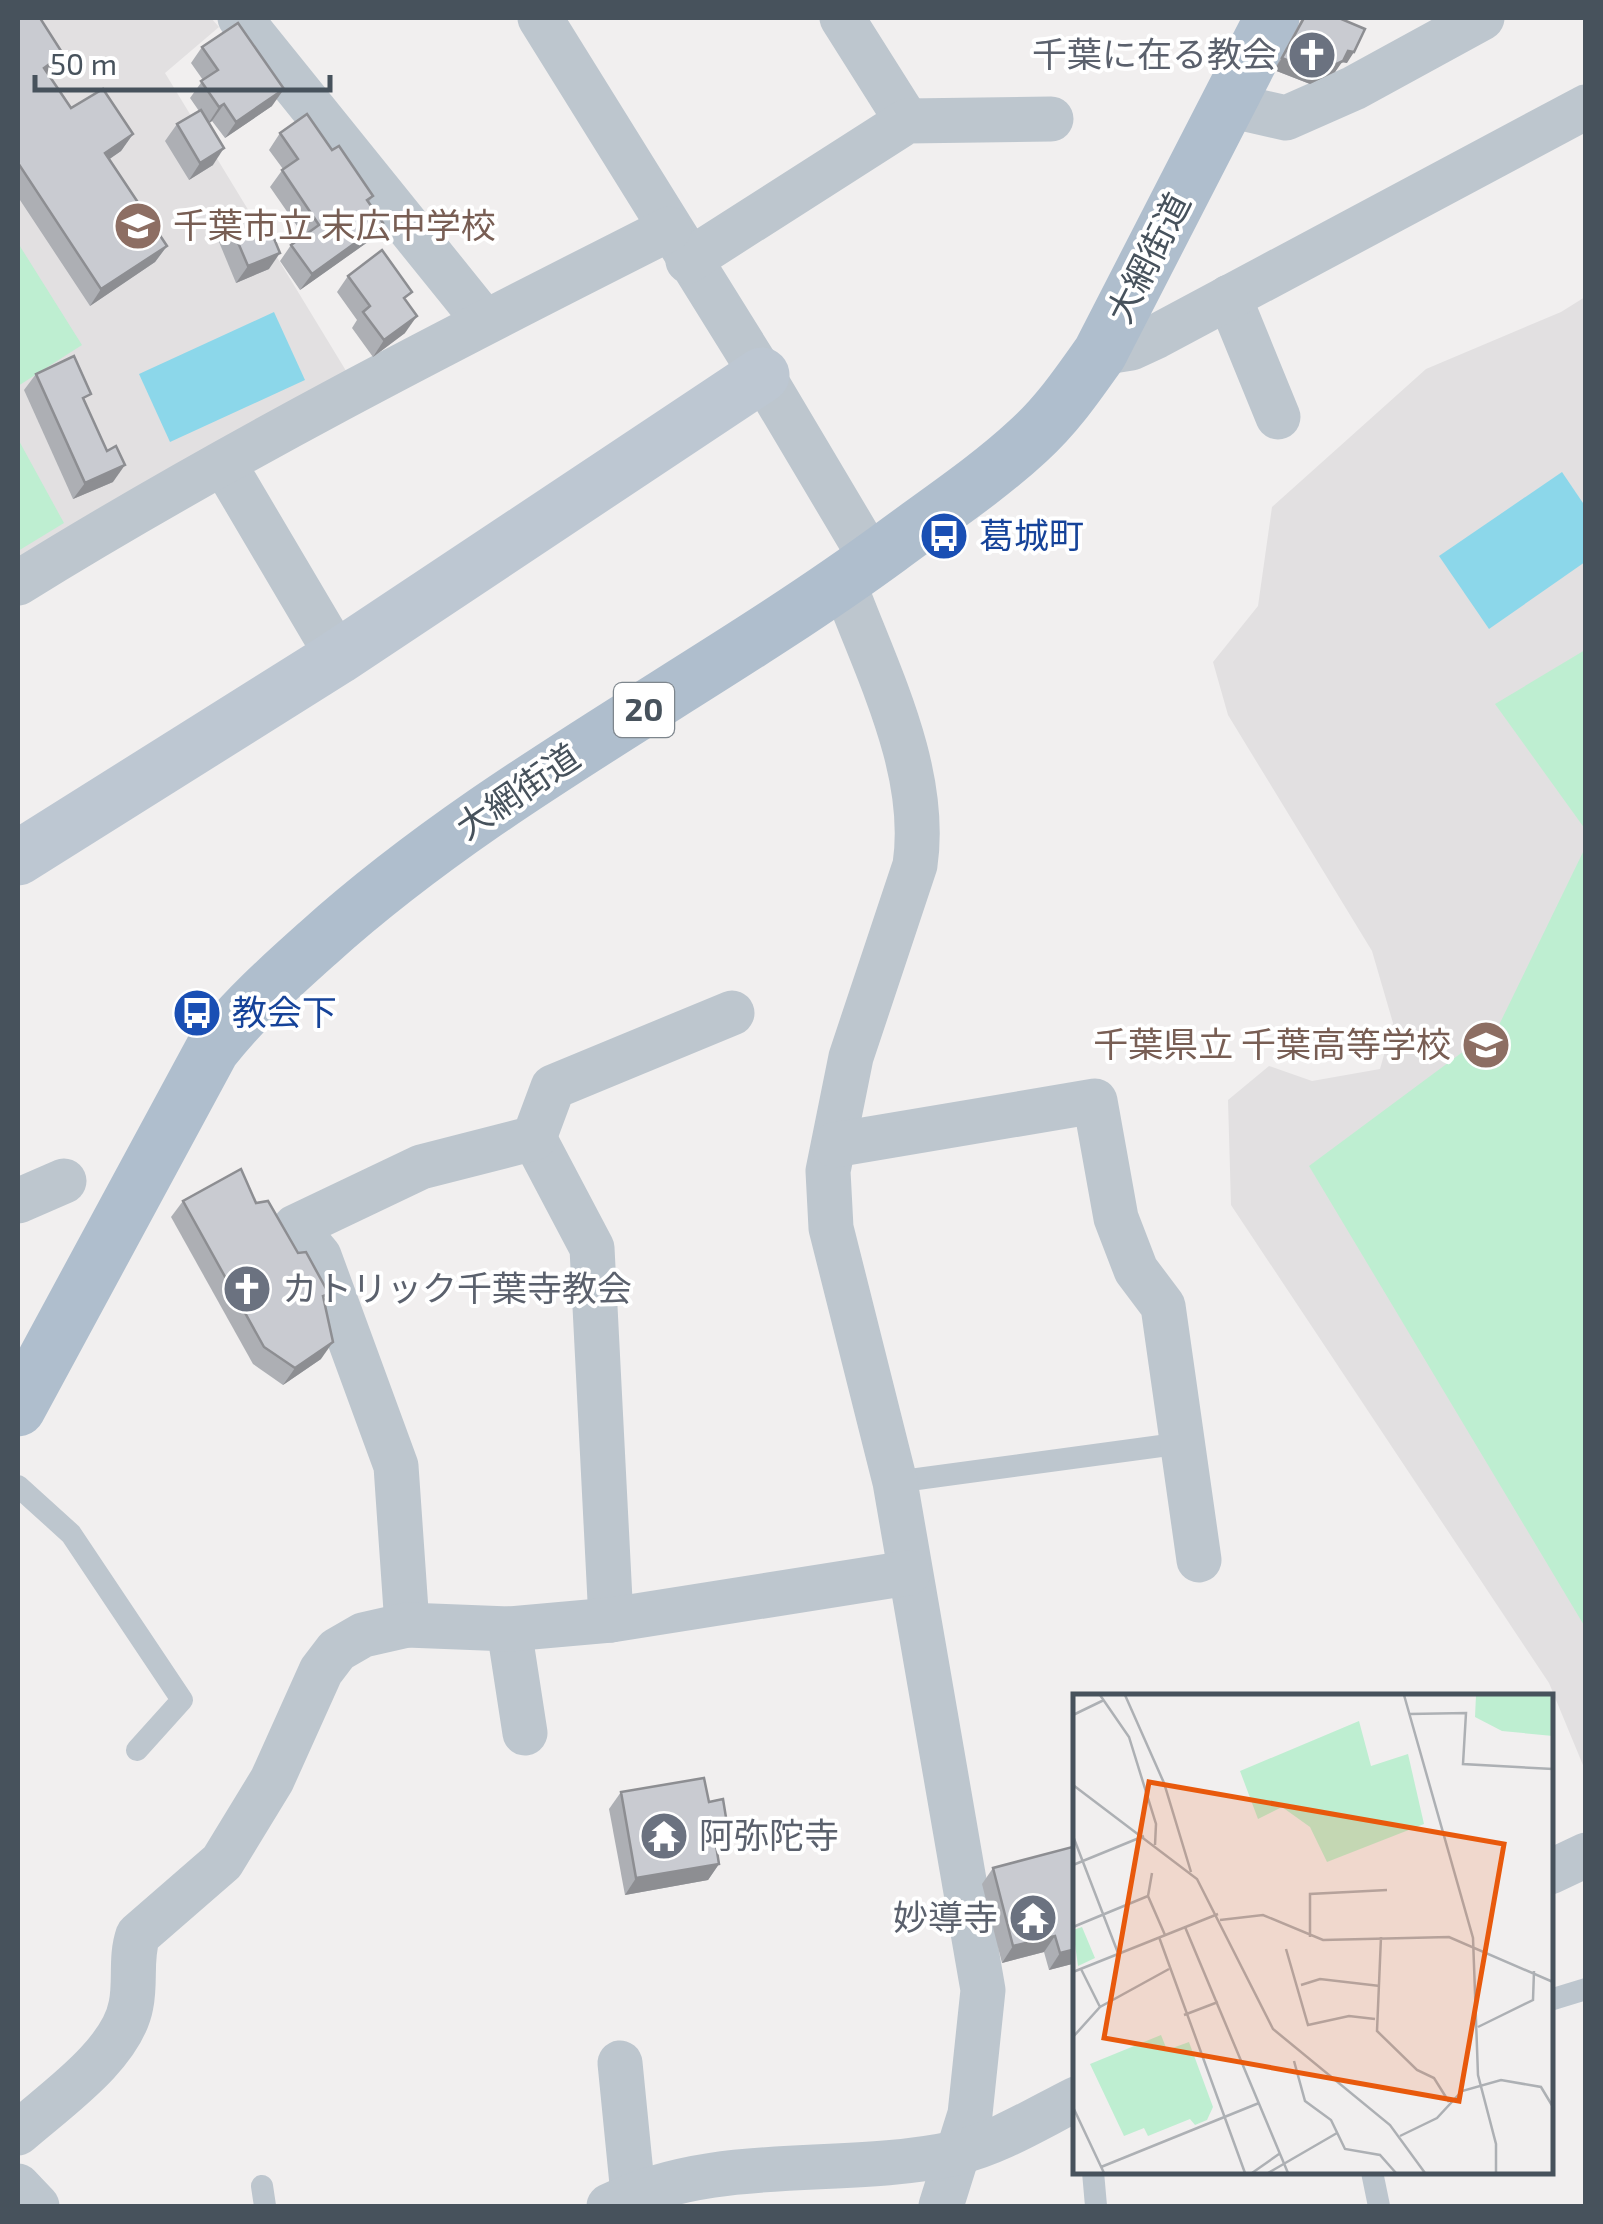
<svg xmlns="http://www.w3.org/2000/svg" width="1603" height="2224" font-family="'Exo 2','Noto Sans JP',sans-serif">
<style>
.education{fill:#e2e0e1}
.green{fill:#beeed1}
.water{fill:#8cd7ea}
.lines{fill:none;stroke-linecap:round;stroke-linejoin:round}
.lane{stroke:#bdc6ce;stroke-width:22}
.street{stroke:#bdc6ce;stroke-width:45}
.secondary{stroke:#bdc7d2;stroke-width:55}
.primary{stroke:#afbecd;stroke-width:55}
.wall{fill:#adafb4}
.shaded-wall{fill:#8d8e92}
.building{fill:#c9cbd1;stroke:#8d8e92;stroke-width:2.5}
.labels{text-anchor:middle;stroke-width:8;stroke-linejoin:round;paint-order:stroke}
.shield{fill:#fff;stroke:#7e868d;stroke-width:2.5}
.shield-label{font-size:32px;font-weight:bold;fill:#47525c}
.worship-label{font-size:35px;fill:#5b616d;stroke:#fff;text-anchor:end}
.education-label{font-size:35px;fill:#785e54;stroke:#fff;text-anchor:start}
.street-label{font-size:35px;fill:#47525c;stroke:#fff}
.transit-label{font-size:35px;fill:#164399;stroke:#fff;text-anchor:start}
.inset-road{fill:none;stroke:#adb0b4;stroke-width:2.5}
.view{fill:#e8590c;fill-opacity:0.15;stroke:#e8590c;stroke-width:5}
.inset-edge{fill:none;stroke:#47525c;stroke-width:5}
</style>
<rect width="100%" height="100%" fill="#f1efef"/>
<g class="education">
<path d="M18 18H211L219 27 165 73 351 379 18 573Z"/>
<path d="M1585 297V1770L1549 1683 1231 1205 1228 1100 1269 1066 1312 1081 1380 1069 1393 1023 1372 951 1228 715 1213 662 1258 606 1272 507 1426 369 1561 312Z"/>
</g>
<g class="green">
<path d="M18 243 82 345 18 386Z"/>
<path d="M18 439 64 523 18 551Z"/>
<path d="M1585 650V829L1495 704Z"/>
<path d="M1585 848V1627L1309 1166 1499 1025Z"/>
</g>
<g class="water">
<path d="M274 312 305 380 170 442 139 374Z"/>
<path d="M1562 472 1585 506V562L1489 629 1439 556Z"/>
</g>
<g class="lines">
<g class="lane">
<path d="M895 1482 1183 1443"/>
<path d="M18 1486 71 1534 182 1700 137 1750"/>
<path d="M1550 2000 1586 1989"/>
<path d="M1093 2172 1096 2206"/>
<path d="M1372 2172 1379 2206"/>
<path d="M262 2186 265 2206"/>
</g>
<g class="street">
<path d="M240 18 485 322"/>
<path d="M540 18 762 375 872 560"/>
<path d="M842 18 907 121"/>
<path d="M1229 105 1286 118 1354 88 1482 18"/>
<path d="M688 261 907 121 1051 119"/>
<path d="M1229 297 1278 417"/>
<path d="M1100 353 1131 348 1157 336 1586 107"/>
<path d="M224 464 338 657"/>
<path d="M843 581C876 670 929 770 915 865L851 1057 828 1171 831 1228 895 1482 983 1990 970 2114 941 2206"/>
<path d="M18 583C228 453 449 340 669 229"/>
<path d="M534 1138 592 1248 611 1620"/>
<path d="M834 1145 1095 1101 1116 1218 1136 1270 1163 1306 1199 1560"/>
<path d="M18 1201 64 1181"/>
<path d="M407 1625 396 1466 319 1256 295 1227 421 1167 534 1138 553 1087 732 1013"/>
<path d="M509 1629 525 1733"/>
<path d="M1550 1872 1586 1855"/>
<path d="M620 2063 633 2194"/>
<path d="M18 2133C54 2101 122 2055 131 2005 136 1981 130 1958 138 1935L222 1862 272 1780 321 1671 337 1650 363 1635 407 1625 509 1629 611 1620 908 1573"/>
<path d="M18 2186 37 2206"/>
<path d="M609 2206C718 2152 841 2178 956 2153 998 2143 1038 2118 1076 2099"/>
</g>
<path class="secondary" d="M18 858 338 657 762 375"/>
<path class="primary" d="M18 1409 212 1050C243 1010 280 977 318 943 491 787 703 684 890 547 937 512 986 480 1028 441 1057 415 1078 384 1100 353L1272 18"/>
</g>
<g class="wall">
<path d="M18 18 63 54 52 71 47 74 71 108 133 134 121 151 109 159 167 246 155 262 90 306 18 197Z"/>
<path d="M1302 18H1339L1347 63 1342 62 1335 72 1310 84 1274 70Z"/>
<path d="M202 47 272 106 225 138 212 121 209 123 213 165 189 180 165 141 177 124 199 111 190 98 203 80 191 63Z"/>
<path d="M280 133 332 150 373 196 369 202 372 239 300 290 280 261 291 245 304 236 270 187 283 169 269 150Z"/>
<path d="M231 226 269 269 236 283 219 242Z"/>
<path d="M348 276 406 301 405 333 373 357 352 328 357 320 337 292Z"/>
<path d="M36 374 85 403 113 482 73 499 24 390Z"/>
<path d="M183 1201 256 1203 324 1301 321 1359 283 1385 253 1364 171 1217Z"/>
<path d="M621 1792 718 1853 719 1864 708 1880 625 1895 609 1809Z"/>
<path d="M1076 1846V1963L1049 1970 1044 1952 1002 1963 982 1884 993 1868Z"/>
</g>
<g class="shaded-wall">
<path d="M1348 51 1354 52 1347 63 1342 62 1335 72 1310 84 1274 70 1282 58Z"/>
<path d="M63 54 52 71 32 84 44 68Z"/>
<path d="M284 89 272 106 225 138 236 122Z"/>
<path d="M224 104 212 121 208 124 219 107Z"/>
<path d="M133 134 121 151 94 170 105 153Z"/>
<path d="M224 148 213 165 189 180 200 163Z"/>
<path d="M383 223 372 239 300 290 312 274Z"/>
<path d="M167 246 155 262 90 306 101 289Z"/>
<path d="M280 253 269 269 236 283 248 266Z"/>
<path d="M417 316 405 333 373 357 384 340Z"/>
<path d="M125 465 113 482 73 499 85 483Z"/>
<path d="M333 1342 321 1359 283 1385 295 1368Z"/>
<path d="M729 1836 718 1853 715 1839Z"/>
<path d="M719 1864 708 1880 625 1895 636 1878Z"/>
<path d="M1055 1936 1044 1952 1002 1963 1013 1946Z"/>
<path d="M1076 1949V1963L1049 1970 1060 1953Z"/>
</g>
<g class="building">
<path d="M18 18H40L63 54 44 68 71 108 103 89 133 134 105 153 167 246 101 289 18 163Z"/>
<path d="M1304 18H1339L1365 29 1354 52 1348 51 1343 61 1317 73 1282 58Z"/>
<path d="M238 23 284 89 236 122 224 104 219 107 201 81 218 70 202 47Z"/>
<path d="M201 110 224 148 200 163 177 124Z"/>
<path d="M307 114 332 150 339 146 373 196 367 200 383 223 312 274 291 245 319 225 282 170 298 159 280 133Z"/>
<path d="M263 212 280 253 248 266 231 226Z"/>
<path d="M382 250 412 292 404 298 417 316 384 340 363 312 370 306 348 276Z"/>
<path d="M74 356 91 394 83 398 107 451 116 446 125 465 85 483 36 374Z"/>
<path d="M241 1169 256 1203 268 1201 298 1253 306 1252 329 1294 323 1296 333 1342 295 1368 264 1347 183 1201Z"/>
<path d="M704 1778 709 1802 723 1799 729 1836 715 1839 719 1864 636 1878 621 1792Z"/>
<path d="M1076 1846V1949L1060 1953 1055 1936 1013 1946 993 1868Z"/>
</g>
<defs>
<g id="church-disc" transform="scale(2.5)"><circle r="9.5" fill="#6b7280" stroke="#fff"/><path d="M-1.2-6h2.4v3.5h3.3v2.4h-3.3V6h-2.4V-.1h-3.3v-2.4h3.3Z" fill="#fff"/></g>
<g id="school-disc" transform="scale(2.5)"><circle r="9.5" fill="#8d6e63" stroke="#fff"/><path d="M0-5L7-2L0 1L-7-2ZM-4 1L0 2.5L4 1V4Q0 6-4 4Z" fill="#fff"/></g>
<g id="bus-disc" transform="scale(2.5)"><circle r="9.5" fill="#1a4fb4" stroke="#fff"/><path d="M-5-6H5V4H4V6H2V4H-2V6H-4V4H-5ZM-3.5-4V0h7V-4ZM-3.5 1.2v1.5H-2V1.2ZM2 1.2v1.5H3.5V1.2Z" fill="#fff"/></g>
<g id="temple-disc" transform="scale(2.5)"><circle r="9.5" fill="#6b7280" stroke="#fff"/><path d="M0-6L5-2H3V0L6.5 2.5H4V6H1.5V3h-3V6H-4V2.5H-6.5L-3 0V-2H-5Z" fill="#fff"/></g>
</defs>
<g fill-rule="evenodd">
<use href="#church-disc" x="1312" y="55"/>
<use href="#school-disc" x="138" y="226"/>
<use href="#bus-disc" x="944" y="536"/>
<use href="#bus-disc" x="197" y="1013"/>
<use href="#school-disc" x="1486" y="1045"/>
<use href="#church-disc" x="247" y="1289"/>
<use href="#temple-disc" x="664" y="1836"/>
<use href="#temple-disc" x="1033" y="1918"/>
</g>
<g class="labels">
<rect class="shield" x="614" y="683" width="60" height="54" rx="8"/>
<g class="shield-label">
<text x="644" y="721">20</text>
</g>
<g class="worship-label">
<text x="1277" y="67">千葉に在る教会</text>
<text x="282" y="1301" text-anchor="start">カトリック千葉寺教会</text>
<text x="699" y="1848" text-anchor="start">阿弥陀寺</text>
<text x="998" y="1930">妙導寺</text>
</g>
<g class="education-label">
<text x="173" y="238">千葉市立 末広中学校</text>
<text x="1451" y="1057" text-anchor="end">千葉県立 千葉高等学校</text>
</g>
<g class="street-label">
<text transform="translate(1149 258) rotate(-63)" y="12">大網街道</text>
<text transform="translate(518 792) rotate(-34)" y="12">大網街道</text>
</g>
<g class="transit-label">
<text x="979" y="548">葛城町</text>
<text x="232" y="1025">教会下</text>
</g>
</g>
<g transform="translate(1073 1694)">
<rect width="480" height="480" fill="#f1efef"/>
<path d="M403 1H480V42L429 37 402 23ZM286 27 298 72 335 60 351 130 254 168 237 133 209 113 185 125 167 77ZM9 233 22 264 5 272 0 236ZM88 341 94 356 116 348 140 413 134 426 122 431 117 425 75 442 71 434 51 442 17 370Z" fill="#beeed1"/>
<path class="inset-road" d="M27 1 56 43 83 130 82 151M52 1 91 89 118 178M331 1 400 244 405 381 423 450V479M336 20 393 19 390 70 480 75M0 21 31 6M0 91 124 185 200 335 317 431 352 479M0 142 45 259M0 171 71 142M79 179 75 202 92 241M147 226 190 221 250 246 376 243 480 288M0 233 75 202M112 233 215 479M86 243 172 479M237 243V200L314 196M308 243 304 337 344 376 361 384 376 408M213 255 235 331 276 322 302 325M8 275 27 313M0 278 145 220M228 291 247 285 307 292M111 321 145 308M405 333 460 306 461 277M0 343 27 313 96 275M221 367 232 407 258 426 272 455 307 461 323 479M0 413 31 479M327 442 364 424 389 397 428 386 468 393 480 413M28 473 186 409M179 479 206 460M195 479 264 439"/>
<path class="view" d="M76 88 431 150 386 407 31 344Z"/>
<rect width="480" height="480" class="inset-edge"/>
</g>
<rect width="1603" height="2224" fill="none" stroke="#47525c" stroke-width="40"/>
<path d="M35 75v15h295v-15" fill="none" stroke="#47525c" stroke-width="5"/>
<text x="50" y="75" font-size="30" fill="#47525c" stroke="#ffffff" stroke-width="8" paint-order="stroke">50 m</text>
</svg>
